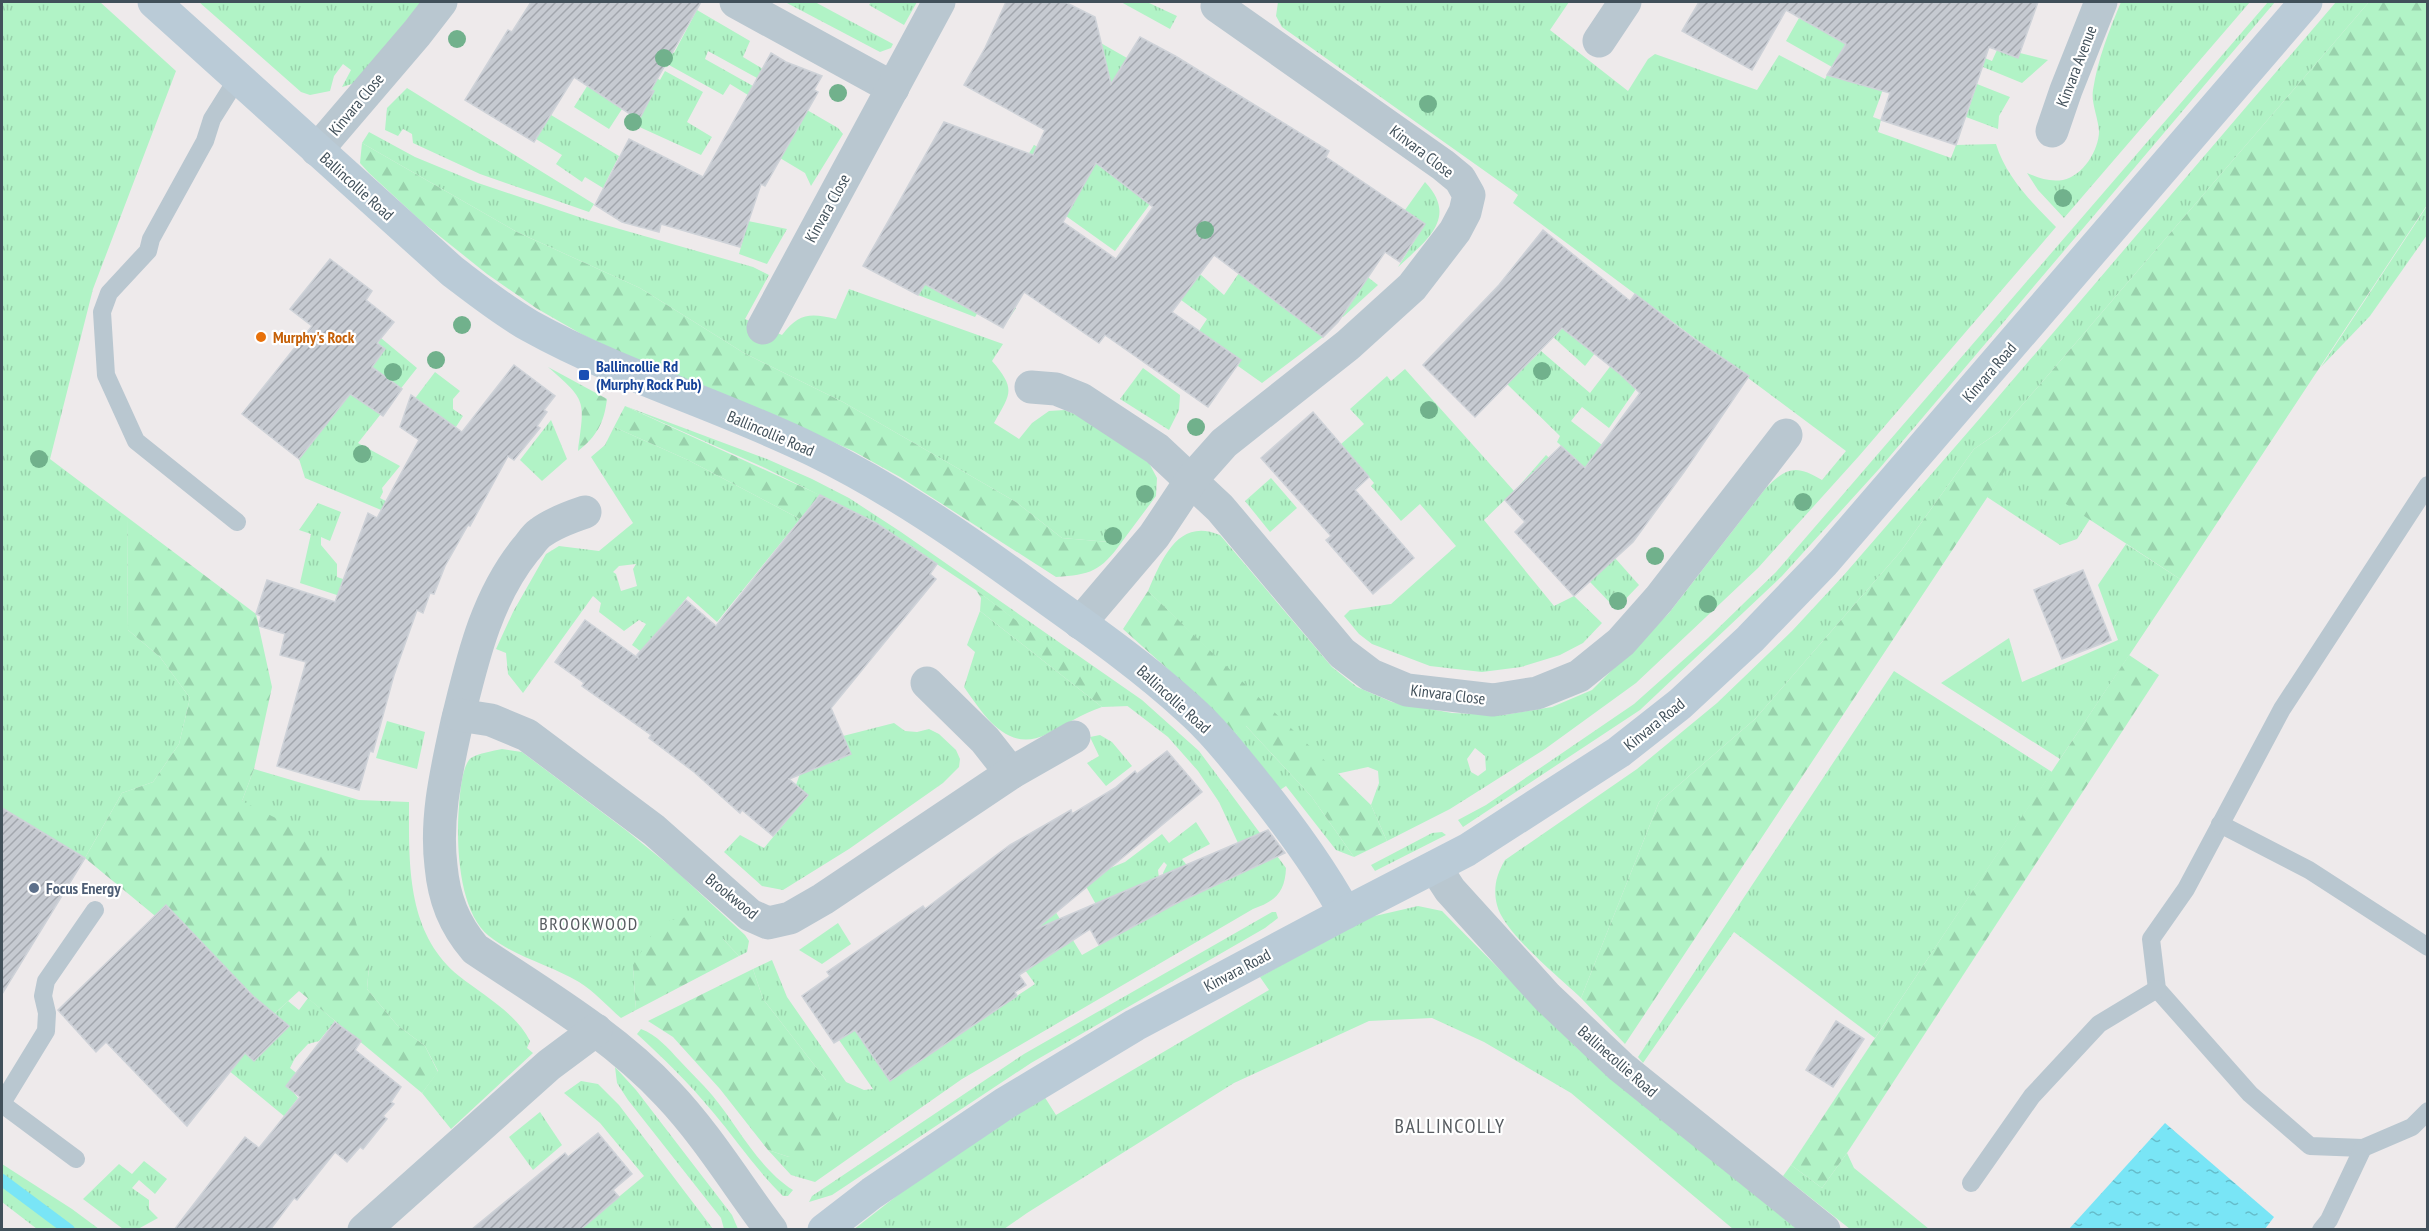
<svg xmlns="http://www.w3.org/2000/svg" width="2429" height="1231" font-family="'PT Sans Narrow',sans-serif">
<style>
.grass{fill:url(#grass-tufts);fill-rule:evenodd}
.forest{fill:url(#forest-firs)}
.water{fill:url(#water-ripples)}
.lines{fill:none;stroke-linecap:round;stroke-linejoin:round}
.stream{stroke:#79e5f6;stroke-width:12}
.building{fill:url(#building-hatch);stroke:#ced2d8;stroke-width:1.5;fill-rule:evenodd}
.lane{stroke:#b9c7d0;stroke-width:18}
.street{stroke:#b9c7d0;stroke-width:33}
.secondary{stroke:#bacbd7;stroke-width:33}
.tree{fill:#71b18c}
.food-dot{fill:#e8710a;stroke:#fff;stroke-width:2}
.transit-dot{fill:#1a4fb4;stroke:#fff;stroke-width:2}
.service-dot{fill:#5c6f8a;stroke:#fff;stroke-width:2}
.labels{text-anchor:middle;stroke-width:4.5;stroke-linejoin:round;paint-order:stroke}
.street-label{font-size:16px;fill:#41505a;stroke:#fff}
.food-label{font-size:16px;font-weight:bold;fill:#c56008;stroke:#fff;text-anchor:start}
.transit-label{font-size:16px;font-weight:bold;fill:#164399;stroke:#fff;text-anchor:start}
.service-label{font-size:16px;font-weight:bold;fill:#4e5e75;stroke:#fff;text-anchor:start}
.neighbourhood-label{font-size:18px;letter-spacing:1.5px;fill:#575c61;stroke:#fff}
.quarter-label{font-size:20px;letter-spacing:1.5px;fill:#575c61;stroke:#fff}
</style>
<defs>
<pattern id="grass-tufts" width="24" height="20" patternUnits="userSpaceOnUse" patternTransform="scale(1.5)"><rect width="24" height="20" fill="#b1f3c6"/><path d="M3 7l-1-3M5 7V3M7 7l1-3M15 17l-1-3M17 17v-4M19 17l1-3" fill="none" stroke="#99d2ac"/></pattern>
<pattern id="forest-firs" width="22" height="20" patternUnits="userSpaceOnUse" patternTransform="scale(1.5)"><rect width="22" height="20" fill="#b1f3c6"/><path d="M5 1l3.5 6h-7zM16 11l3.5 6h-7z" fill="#99d2ac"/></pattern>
<pattern id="water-ripples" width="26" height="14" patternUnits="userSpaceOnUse" patternTransform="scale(1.5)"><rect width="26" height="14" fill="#79e5f6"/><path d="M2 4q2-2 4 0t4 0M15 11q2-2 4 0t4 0" fill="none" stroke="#65bcca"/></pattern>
<pattern id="building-hatch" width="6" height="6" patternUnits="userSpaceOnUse" patternTransform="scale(1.5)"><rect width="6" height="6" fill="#c6cad1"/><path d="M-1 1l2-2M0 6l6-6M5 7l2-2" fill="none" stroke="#a2a6ad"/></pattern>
</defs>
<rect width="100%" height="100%" fill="#eeeaeb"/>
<g class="grass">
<path d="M2 2H100L176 71 93 289 50 459 127 517 128 630 160 657 190 698 179 744 153 782 122 793 85 858 2 808Z"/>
<path d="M199 2H422L355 83 342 87 351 70 343 64 334 76 330 91 310 95 301 92Z"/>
<path d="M785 2H815L893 44 891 48 880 52Z"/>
<path d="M871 2H917L904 25 869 5Z"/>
<path d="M1121 2H1147L1177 16 1170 29Z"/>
<path d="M1278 2H1569L1550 30 1628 91 1648 59 1655 54 1757 90 1779 55 1825 79 1827 75 1851 66 1835 61 1832 67 1786 41 1799 18 1845 43 1851 33 1887 78 1873 117 1881 120 1878 132 1951 158 1956 145 1996 144C2006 177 2033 204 2056 227L1859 456 1758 568 1636 683 1545 749 1450 809 1387 841 1371 805 1379 783 1378 771 1368 767 1336 774 1148 591C1162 559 1178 517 1220 535L1332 667 1357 687 1392 702 1452 713 1503 715 1552 707 1592 690 1669 613 1765 489C1786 467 1796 464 1822 480L1846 451 1513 203 1518 195 1513 191 1282 27 1276 16ZM1475 748 1485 756 1486 770 1478 776 1471 772 1467 759Z"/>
<path d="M2121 2H2250L2064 218 2038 190 2027 173C2039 178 2049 182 2063 180 2083 176 2099 150 2099 131 2098 117 2091 103 2093 90 2098 58 2109 31 2121 2Z"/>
<path d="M2268 2H2275L1879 469 1782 576 1640 710 1463 827 1458 820 1486 805 1634 704 1708 638 1776 572Z"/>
<path d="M2336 2H2369L1999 432 1974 449 1901 551 1755 719 1659 802 1581 998C1560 978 1503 932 1497 905 1493 889 1496 875 1505 860L1637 769 1717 703 1792 631 1843 576 1981 417Z"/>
<path d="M697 10 750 41 743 57 763 69 757 78 708 51 705 59 753 86 748 95 730 84 723 95 669 65 667 67 643 70 660 80 665 71 703 92 687 122 712 137 701 155 635 125 653 92 617 86 608 100 622 109 609 129 574 107 596 72 637 31 674 53Z"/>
<path d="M1085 34 1148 70 1134 94 1068 69Z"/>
<path d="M1997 50 2018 57 2020 53 2048 60 2022 83 1983 67 1985 58 1992 61Z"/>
<path d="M1977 84 2010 97 1999 116 1998 129 1966 117Z"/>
<path d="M407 88 594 204 589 212 480 174 413 143 412 134 403 129 398 136 385 130 387 108Z"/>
<path d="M807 110 838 128 843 134 811 186 805 173 780 158Z"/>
<path d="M551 115 619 156 603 188 585 177 582 182 556 164 562 155 536 139Z"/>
<path d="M369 132 415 157 478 183 588 220 753 267 769 275 745 319 782 335C799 313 810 313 836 319L849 289 1003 344 992 361C1017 390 1010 394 994 423L1019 439 1032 423 1049 411 1065 410 1079 416 1149 463 1157 478 1156 496 1121 543 1062 538 1016 502 843 402 744 353 640 288 517 232 362 143Z"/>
<path d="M1034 145 1077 167 1091 171 1096 163 1150 204 1115 251 1066 216 1025 160Z"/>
<path d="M1425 182C1459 218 1426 241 1398 267L1425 224 1405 210Z"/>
<path d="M2427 206V235L2370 316 2321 367Z"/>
<path d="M748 221 787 229 767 264 739 254Z"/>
<path d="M1352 265 1378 285 1343 317 1328 306 1323 337 1262 383 1238 366 1241 360 1199 331 1207 319 1177 297 1200 274 1224 295 1239 273Z"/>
<path d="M925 284 942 294 975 285 1016 308 1008 320 980 309 975 317 918 295Z"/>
<path d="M1574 308 1609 335 1585 366 1552 336Z"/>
<path d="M381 338 417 368 358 443 400 466 382 488 383 492 380 498 397 507 393 515 305 478 299 459 384 349 378 343Z"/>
<path d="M1541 351 1590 393 1612 364 1636 389 1609 428 1582 407 1571 421 1602 445 1588 463 1600 475 1519 486 1546 455 1565 472 1576 459 1557 442 1560 436 1507 384Z"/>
<path d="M1143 368 1180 395 1179 410 1169 430 1120 399Z"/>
<path d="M1405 369 1514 491 1484 520 1554 606 1574 596 1602 623 1583 643 1560 655 1521 667 1482 672 1430 666 1372 644 1359 634 1344 616 1350 610 1391 604 1456 546 1420 504 1401 521 1371 486 1374 483 1341 444 1364 424 1350 409 1387 376 1391 381Z"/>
<path d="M435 372 460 391 453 399V409L463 416 454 430 407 409Z"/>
<path d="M625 406 767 459 812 479 849 498 901 532 1142 700 1199 751 1286 868C1285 892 1276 901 1253 909L962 1079 815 1182 791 1175 768 1150 789 1157 826 1080 763 999 753 969 772 960 787 997 846 1082 864 1090 873 1089 839 1040 858 1027 1003 1005 1035 984 1000 935 1049 901 1082 955 1114 937 1083 881 1098 873 1125 862 1162 834 1169 843 1196 822 1210 844 1182 859 1192 872 1238 843 1219 802 1198 771 1168 737 976 590 873 522 765 468ZM1164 862 1167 865 1163 873 1166 886 1160 889 1158 870Z"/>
<path d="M551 420 567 459 542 481 520 460Z"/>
<path d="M614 427 688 460 800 519 717 622 688 596 671 617 647 656 632 645 646 624 639 620 624 631 599 612 601 603 593 596 523 693 508 674 506 653 496 649 513 612 546 554 559 546 599 551 633 523 591 457 605 445ZM636 564 633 569 637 586 621 591 616 574 613 572 619 566Z"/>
<path d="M2008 465 2090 519 2077 539 2060 545 1987 497Z"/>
<path d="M1271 478 1297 508 1270 532 1245 501Z"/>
<path d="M318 503 341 512 330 541 321 537V545L337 564V577L352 582 346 598 300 583 311 534 299 530Z"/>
<path d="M2126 544 2180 579 2060 759 1941 683 2009 638 2022 682 2118 640 2098 585Z"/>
<path d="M1615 558 1639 585 1616 609 1590 582Z"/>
<path d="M980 611 1102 707C1082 714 1066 724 1047 734 1007 754 984 715 964 687L975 652 967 645Z"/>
<path d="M1894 671 2052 772 1875 1038 1734 932 1643 1063 1638 1057Z"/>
<path d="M387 721 425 732 417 769 376 758Z"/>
<path d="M894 723 905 731 917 732 929 729 939 734 956 750 960 759 959 767 943 783 849 849 783 890 762 886 724 852 740 835 764 848 808 795 796 785 802 768 843 736Z"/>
<path d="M1245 725 1311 796 1354 857 1336 850 1286 786 1280 790 1235 735Z"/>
<path d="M1100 735 1112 742 1132 766 1106 786 1087 763 1099 756 1090 737Z"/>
<path d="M502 749 522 752 627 831 675 870 745 935 749 941 747 952 739 956 723 939 633 965 636 1010 621 1018C607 1006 594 991 579 982 550 965 515 957 489 936 458 911 456 842 459 806 460 794 462 765 471 758 479 753 493 751 502 749Z"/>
<path d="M254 769 359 800 409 802C409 863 406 933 459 976 483 995 516 1013 530 1041L527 1048 533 1053 451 1129 422 1093 438 1071 425 1046 397 1025 367 989 369 966 242 801Z"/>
<path d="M1442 832 1446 835 1375 871 1371 865 1432 833Z"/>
<path d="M1418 906 1442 911 1577 1048 1758 1196 1802 1229H1733L1571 1093 1484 1042 1432 1018 1369 1021 1234 1083 1027 1213 1004 1229 853 1230 935 1166 1044 1096 1056 1115 1269 990 1260 977 1362 919Z"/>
<path d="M1272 912H1276L1278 918 1265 928 1031 1063 832 1195 809 1202 812 1196 1024 1054Z"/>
<path d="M838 923 851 944 822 964 799 950Z"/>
<path d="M308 998 335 1021 319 1041 308 1044 295 1058 290 1068 304 1079 294 1093 298 1098 284 1116 222 1065 239 1048 254 1060 251 1037 288 1001 299 1010Z"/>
<path d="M641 1029C657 1035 668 1048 680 1061 690 1072 702 1083 712 1095 738 1126 758 1168 793 1190L788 1196H783C756 1170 736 1139 712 1111 689 1083 663 1058 637 1034Z"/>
<path d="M615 1067 636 1090 732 1215 738 1229H724L721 1218 628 1100 617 1083Z"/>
<path d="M581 1081 598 1084 619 1105 713 1229H580L644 1176 600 1123 564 1093Z"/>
<path d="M540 1112 562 1145 533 1170 509 1137Z"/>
<path d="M1847 1153 1854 1168 1929 1229H1850L1783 1176 1791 1165 1822 1188Z"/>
<path d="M144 1161 167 1179 155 1194 139 1180 132 1188 149 1200V1209L158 1218 138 1229H123L83 1199 119 1164 132 1174Z"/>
<path d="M2 1164 72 1209 99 1229H37L2 1202Z"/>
</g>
<g class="forest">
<path d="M2369 2H2427V205L2180 579 2008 466 1625 1044 1581 998 1659 802 1755 719 1901 551 1974 449 1999 432Z"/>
<path d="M362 143 517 232 640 288 744 353 843 402 1016 502 1062 538 1121 543C1101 571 1090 575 1056 577L900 477 853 451 740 401 625 355 583 335 536 308 487 274 422 222 369 173 360 163Z"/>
<path d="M548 367 607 399C604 423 597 436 578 451 585 400 587 401 548 367Z"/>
<path d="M625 406 820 495 800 519 688 460 614 427Z"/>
<path d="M127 517 256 614 272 687 254 769 242 801 317 839 342 876 369 966 367 989 397 1025 425 1046 438 1072 422 1093 299 991 274 1014 85 858 122 793 153 782 179 744 190 698 160 657 128 630Z"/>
<path d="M976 590 1129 706 1102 707 980 611 981 598Z"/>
<path d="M1148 591 1371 805 1387 841 1354 857 1311 796 1246 726 1235 735 1180 680 1123 629Z"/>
<path d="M2129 655 2159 675 1847 1153 1822 1188 1791 1165Z"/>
<path d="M686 917 723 939 739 956 636 1010 633 965 659 923Z"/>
<path d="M753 969 763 999 826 1080 841 1114 827 1141 789 1157 768 1150 720 1089 673 1037 648 1021Z"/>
</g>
<path class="water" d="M2165 1123 2274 1217 2265 1229H2069Z"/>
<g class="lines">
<path class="stream" d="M2 1180 69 1230"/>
</g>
<g class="building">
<path d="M531 2H701L651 90 654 91 639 120 574 77 534 142 465 100 508 30 512 32Z"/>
<path d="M1006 2H1065L1095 17 1111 84 1140 37 1177 57 1329 151 1326 157 1425 224 1400 262 1385 252 1338 322 1323 337 1214 255 1172 312 1241 360 1208 407 1105 335 1099 343 1024 292 1003 328 925 284 918 295 863 266 944 122 1033 155 1045 130 964 85 985 48ZM1096 163 1153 207 1116 259 1063 222Z"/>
<path d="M1699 2H2038L2018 58 1989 47 1956 145 1881 120 1890 93 1827 75 1846 44 1786 10 1752 70 1682 31Z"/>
<path d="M771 53 786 62 822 76 814 90 818 92 765 186 761 184 740 247 661 224 659 232 622 222 595 205 629 139 703 177Z"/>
<path d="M1543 230 1630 301 1635 294 1693 338 1749 376 1684 472 1633 542 1574 596 1515 532 1525 522 1505 500 1561 446 1585 468 1640 393 1620 374 1562 328 1475 417 1423 365 1499 285Z"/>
<path d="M330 259 372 291 366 300 394 322 377 343 385 349 372 367 402 389 383 416 350 394 299 459 242 414 312 326 290 309Z"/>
<path d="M514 365 555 396 544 410 547 412 537 426 540 428 514 460 508 456 470 526 468 525 445 566 434 594 430 593 423 613 417 610 394 675 373 752 370 751 359 790 277 766 306 662 280 655 285 634 259 626 261 616 256 614 267 580 335 602 368 513 377 518 419 440 400 427 411 395 462 432Z"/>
<path d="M1313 412 1369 477 1355 490 1414 558 1373 594 1326 540 1331 536 1261 458Z"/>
<path d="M820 495 876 523 937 564 930 574 936 579 831 708 851 754 789 779 808 795 773 836 742 810 740 813 694 772 649 738 651 735 582 686 584 683 555 662 585 620 638 658 637 655 686 600 716 626Z"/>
<path d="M2083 570 2111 640 2062 659 2034 590Z"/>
<path d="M1167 751 1202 792 1036 929 1268 830 1285 853 1175 904 1099 945 1090 929 1019 975 1026 985 1015 992 1017 996 890 1081 855 1030 834 1043 802 996 830 976 827 972 923 906 925 909 1010 845 1071 810 1072 814 1115 788 1135 771 1137 774Z"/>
<path d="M2 808 85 858 2 994Z"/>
<path d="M166 905 253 996 289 1026 254 1061 245 1053 187 1126 106 1042 96 1052 58 1010Z"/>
<path d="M1836 1021 1864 1039 1833 1087 1806 1070Z"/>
<path d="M335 1022 361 1041 355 1050 401 1087 391 1102 394 1104 383 1116 387 1119 363 1149 360 1147 347 1162 335 1152 297 1200 294 1198 270 1230H174L245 1137 259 1148 300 1097 286 1086Z"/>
<path d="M598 1133 632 1174 613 1190 619 1197 580 1230H471L565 1153 568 1157Z"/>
</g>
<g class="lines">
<g class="lane">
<path d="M2428 485 2282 709 2186 889 2151 939 2157 989 2250 1094 2310 1146 2363 1148 2412 1127 2428 1111"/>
<path d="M237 522 136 441 106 375 102 312 109 293 148 251 151 239 205 141 212 119 239 76"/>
<path d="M2220 824 2309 870 2428 947"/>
<path d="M2 1103 46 1031 47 1013 43 996 46 981 95 910"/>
<path d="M2 1104 76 1159"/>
<path d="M1971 1183 2032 1096 2099 1024 2157 989"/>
<path d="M2321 1230 2329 1220 2363 1148"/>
</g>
<g class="street">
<path d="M736 2 893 88"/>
<path d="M1599 41 1625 2"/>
<path d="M2052 131 2066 90 2101 2"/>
<path d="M317 150 417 33 441 2"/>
<path d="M763 328 939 2"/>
<path d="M1031 387 1056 389 1081 399 1157 449 1220 508 1342 653 1371 675 1407 690 1493 700 1537 693 1579 676 1621 642 1659 599 1786 435"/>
<path d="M585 512C570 517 553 523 540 533 534 537 530 545 525 550 485 600 472 662 457 722 447 769 435 817 441 866 444 899 454 924 475 949 542 994 613 1035 668 1094 707 1135 737 1185 771 1230"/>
<path d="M1080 623 1154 536 1192 479 1224 443 1348 345 1412 287 1455 231 1465 212 1469 195 1460 179 1443 165 1217 6"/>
<path d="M927 683 985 740 1011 773"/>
<path d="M459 715 491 720 527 735 654 830 750 915 768 923 790 918 823 899 1011 773 1074 737"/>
<path d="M1435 867 1450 890 1547 997 1621 1067 1824 1230"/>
<path d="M364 1230 549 1065 596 1030"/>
</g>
<g class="secondary">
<path d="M154 2 452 271C477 290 502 310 530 326 620 376 721 405 813 450 891 488 962 537 1032 588 1085 626 1140 664 1188 708 1213 730 1234 757 1255 783 1288 824 1320 867 1345 913"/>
<path d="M824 1230 872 1193 1004 1104 1135 1025 1345 913 1467 850 1619 752 1680 704 1750 639 1824 562 2306 2"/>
</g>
</g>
<g class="tree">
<circle cx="457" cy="39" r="9"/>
<circle cx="664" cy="58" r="9"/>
<circle cx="838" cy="93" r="9"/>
<circle cx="1428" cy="104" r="9"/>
<circle cx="633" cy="122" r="9"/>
<circle cx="2063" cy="198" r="9"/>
<circle cx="1205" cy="230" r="9"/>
<circle cx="462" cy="325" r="9"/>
<circle cx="436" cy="360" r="9"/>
<circle cx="1542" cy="371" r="9"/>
<circle cx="393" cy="372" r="9"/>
<circle cx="1429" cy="410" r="9"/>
<circle cx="1196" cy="427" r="9"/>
<circle cx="362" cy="454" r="9"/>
<circle cx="39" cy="459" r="9"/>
<circle cx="1145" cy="494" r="9"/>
<circle cx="1803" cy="502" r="9"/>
<circle cx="1113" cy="536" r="9"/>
<circle cx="1655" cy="556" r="9"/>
<circle cx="1618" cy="601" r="9"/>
<circle cx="1708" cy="604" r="9"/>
</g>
<circle class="food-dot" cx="261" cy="337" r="6"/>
<rect class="transit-dot" x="578" y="369" width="12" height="12" rx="3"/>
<circle class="service-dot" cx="34" cy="888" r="6"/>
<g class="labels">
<g class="street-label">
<text transform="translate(2076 66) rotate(-69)" y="6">Kinvara Avenue</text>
<text transform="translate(356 104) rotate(-50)" y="6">Kinvara Close</text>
<text transform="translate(1422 151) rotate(37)" y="6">Kinvara Close</text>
<text transform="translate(357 186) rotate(42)" y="6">Ballincollie Road</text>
<text transform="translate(827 208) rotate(-61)" y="6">Kinvara Close</text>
<text transform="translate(1989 372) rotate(-49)" y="6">Kinvara Road</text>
<text transform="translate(771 433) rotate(23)" y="6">Ballincollie Road</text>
<text transform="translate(1448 694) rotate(7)" y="6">Kinvara Close</text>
<text transform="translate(1174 699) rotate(42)" y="6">Ballincollie Road</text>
<text transform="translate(1654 724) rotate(-39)" y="6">Kinvara Road</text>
<text transform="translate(732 896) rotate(39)" y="6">Brookwood</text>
<text transform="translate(1237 970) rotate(-28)" y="6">Kinvara Road</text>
<text transform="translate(1618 1061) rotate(41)" y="6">Ballinecollie Road</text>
</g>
<g class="food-label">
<text x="273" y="343">Murphy's Rock</text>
</g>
<g class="transit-label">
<text x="596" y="372">Ballincollie Rd<tspan x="596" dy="18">(Murphy Rock Pub)</tspan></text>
</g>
<g class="service-label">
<text x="46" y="894">Focus Energy</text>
</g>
<g class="neighbourhood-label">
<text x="589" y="930">BROOKWOOD</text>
</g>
<g class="quarter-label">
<text x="1450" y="1133">BALLINCOLLY</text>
</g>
</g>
<rect width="2429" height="1231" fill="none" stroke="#41505a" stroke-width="6"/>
</svg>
